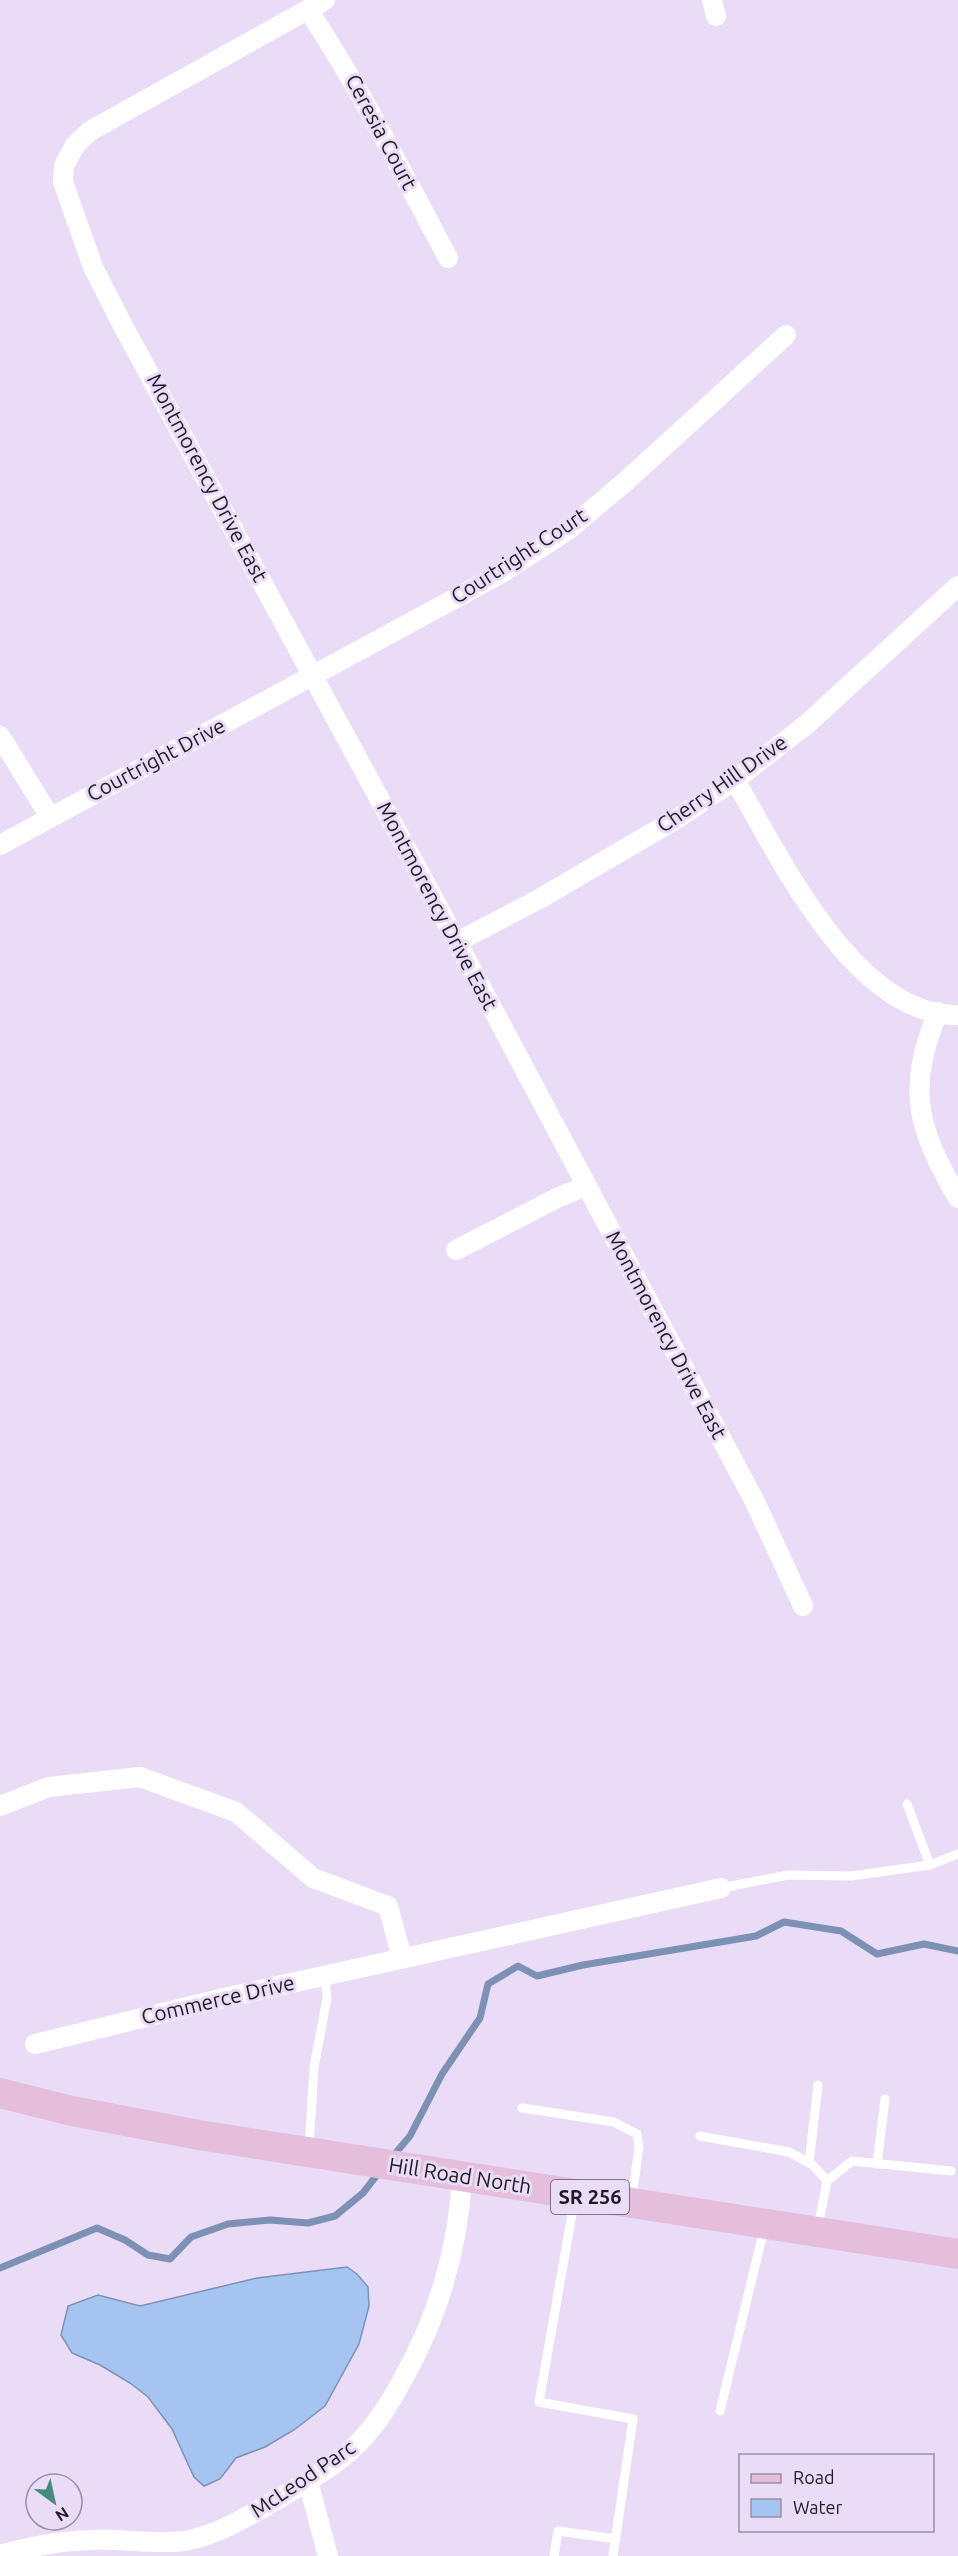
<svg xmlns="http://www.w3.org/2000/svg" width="958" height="2556" font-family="Ubuntu,sans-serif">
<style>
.water{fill:#a5c4f2;stroke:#7d91b4;stroke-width:1.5}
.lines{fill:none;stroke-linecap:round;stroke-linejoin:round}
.stream{stroke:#7d91b4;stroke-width:7}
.lane{stroke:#fff;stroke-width:9}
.street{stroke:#fff;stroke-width:20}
.primary{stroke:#e4bedb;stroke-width:30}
.labels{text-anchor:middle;stroke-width:6;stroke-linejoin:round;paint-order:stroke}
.shield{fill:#eadcf7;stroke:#5d5463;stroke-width:1.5}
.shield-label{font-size:20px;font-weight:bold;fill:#201a24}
.street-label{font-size:21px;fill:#201a24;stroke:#eadcf7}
</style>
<rect width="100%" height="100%" fill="#eadcf7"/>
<path class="water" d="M347 2267 357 2274 368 2287 369 2306 359 2344 325 2406 294 2430 265 2447 236 2458 220 2479 204 2486 194 2477 172 2429 148 2397 130 2383 100 2365 72 2353 61 2335 68 2306 98 2295 140 2306 257 2278Z"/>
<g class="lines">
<g class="stream">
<path d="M393 2156 410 2136 442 2074 480 2018 488 1984 518 1966 537 1976 583 1965 756 1936 784 1922 841 1931 877 1954 924 1944 958 1951"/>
<path d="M0 2268 97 2228 125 2240 148 2255 170 2259 191 2237 228 2224 270 2220 308 2223 335 2216 363 2193 380 2171"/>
</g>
<g class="lane">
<path d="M930 1865 958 1854"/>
<path d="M721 1888 788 1875 851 1876 930 1865 907 1804"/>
<path d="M522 2108 614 2122 637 2134 639 2147 632 2198"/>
<path d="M700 2136 789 2152 813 2165 827 2181 818 2227"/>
<path d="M309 2147 314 2067 327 1998 325 1976"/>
<path d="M809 2163 818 2085"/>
<path d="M877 2164 885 2099"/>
<path d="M827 2181 852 2161 951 2171"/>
<path d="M575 2197 539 2402 633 2419 613 2556"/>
<path d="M720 2411 764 2229"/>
<path d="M554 2556 558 2531 616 2539"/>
</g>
<g class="street">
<path d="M325 0 90 131 75 145 64 166 63 182 93 267 122 324 457 942 755 1502 803 1606"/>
<path d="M712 0 716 16"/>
<path d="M308 10C361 89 403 174 448 258"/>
<path d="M0 736 50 817"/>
<path d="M735 780C779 856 855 1017 958 1015"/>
<path d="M0 845 500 574 568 530 625 482 786 335"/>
<path d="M457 942 541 898 678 818 735 780 807 724 958 586"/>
<path d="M938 1012C906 1089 917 1128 958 1198"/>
<path d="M456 1250 559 1197 586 1186"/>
<path d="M0 1806 49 1787 140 1777 236 1812 313 1878 388 1906 402 1958"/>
<path d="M35 2044 224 1998 721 1888"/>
<path d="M308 2481 328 2556"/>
<path d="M0 2555C38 2544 76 2538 116 2540 139 2541 161 2544 184 2541 219 2535 248 2516 278 2499 302 2484 329 2470 350 2451 373 2431 389 2405 403 2379 439 2315 458 2250 462 2177"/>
</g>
<path class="primary" d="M0 2093 72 2111 199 2135 958 2254"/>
</g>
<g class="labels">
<rect class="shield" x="551" y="2180" width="78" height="34" rx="4.5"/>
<g class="shield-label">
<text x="590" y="2204">SR 256</text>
</g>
<g class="street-label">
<text transform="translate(381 132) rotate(62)" y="7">Ceresia Court</text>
<text transform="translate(207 478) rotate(62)" y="7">Montmorency Drive East</text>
<text transform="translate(519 556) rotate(-33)" y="7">Courtright Court</text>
<text transform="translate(156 760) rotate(-28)" y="7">Courtright Drive</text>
<text transform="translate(722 784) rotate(-35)" y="7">Cherry Hill Drive</text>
<text transform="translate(437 906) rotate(62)" y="7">Montmorency Drive East</text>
<text transform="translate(666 1335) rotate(62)" y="7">Montmorency Drive East</text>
<text transform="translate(218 2000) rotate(-13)" y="7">Commerce Drive</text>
<text transform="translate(460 2176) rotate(9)" y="7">Hill Road North</text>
<text transform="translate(303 2479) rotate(-34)" y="7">McLeod Parc</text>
</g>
</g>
<rect x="739" y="2454" width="195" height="78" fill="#eadcf7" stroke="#998ea3" stroke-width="1.5"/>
<rect x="751" y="2474" width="30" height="9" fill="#e4bedb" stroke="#998ea3" stroke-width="1.5"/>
<text x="793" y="2484" font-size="18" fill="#201a24">Road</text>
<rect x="751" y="2499" width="30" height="18" fill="#a5c4f2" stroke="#998ea3" stroke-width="1.5"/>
<text x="793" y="2514" font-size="18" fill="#201a24">Water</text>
<g transform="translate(54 2502) rotate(147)"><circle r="28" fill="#eadcf7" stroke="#998ea3" stroke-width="1.5"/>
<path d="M0-4.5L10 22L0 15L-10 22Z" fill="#468a7e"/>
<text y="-9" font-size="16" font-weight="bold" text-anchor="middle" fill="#201a24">N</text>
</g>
</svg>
